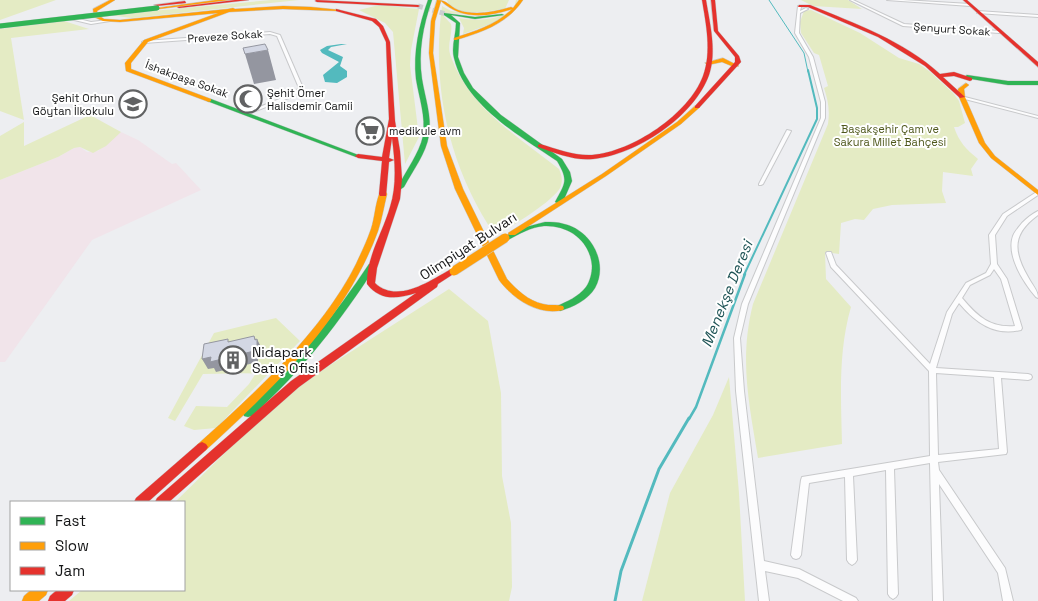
<svg xmlns="http://www.w3.org/2000/svg" width="1038" height="601" font-family="'Space Grotesk',sans-serif">
<style>
.industrial{fill:#f1e4ea}
.green{fill:#e4ebc4}
.water{fill:#53babe}
.lines{fill:none;stroke-linecap:round;stroke-linejoin:round}
.stream-far3{stroke:#53babe;stroke-width:1}
.stream-far2{stroke:#53babe;stroke-width:2}
.stream-far1{stroke:#53babe;stroke-width:2.5}
.stream{stroke:#53babe;stroke-width:3}
.primary-tunnel{stroke:#cdced0;stroke-width:5;stroke-dasharray:5 2.5;stroke-linecap:butt}
.street-casing{stroke:#c8c9cb;stroke-width:2}
.fast-casing{stroke:#c8c9cb;stroke-width:1}
.slow-casing{stroke:#c8c9cb;stroke-width:1}
.jam-casing{stroke:#c8c9cb;stroke-width:1}
.street{fill:#fcfcfd;fill-rule:evenodd}
.fast{fill:#30b455;fill-rule:evenodd}
.slow{fill:#ff9f0a;fill-rule:evenodd}
.jam{fill:#e5322d;fill-rule:evenodd}
.fast-bridge-casing{stroke:#cacacc;stroke-width:5.5;stroke-linecap:butt}
.slow-bridge-casing{stroke:#cacacc;stroke-width:10;stroke-linecap:butt}
.fast-bridge{stroke:#30b455;stroke-width:5}
.slow-bridge{stroke:#ff9f0a;stroke-width:9}
.shaded-wall{fill:#9496a0}
.building{fill:#d3d7e4;stroke:#9496a0}
.labels{text-anchor:middle;stroke-width:4;stroke-linejoin:round;paint-order:stroke}
.far-street-label{font-size:11px;fill:#151617;stroke:#fff}
.far-poi-label{font-size:11px;fill:#151617;stroke:#fff;text-anchor:start}
.far-park-label{font-size:11px;fill:#4f581c;stroke:#fff}
.street-label{font-size:14px;fill:#151617;stroke:#fff}
.poi-label{font-size:14px;fill:#151617;stroke:#fff;text-anchor:start}
.water-label{font-size:15px;font-style:italic;fill:#1e5355;stroke:#fff}
</style>
<rect width="100%" height="100%" fill="#edeef1"/>
<path class="industrial" d="M121 132 138 140 172 164 176 163 201 190 92 240 5 362H0V180L58 157 74 148 80 147 87 152 98 151Z"/>
<g class="green">
<path d="M0 0H56L0 20Z"/>
<path d="M271 0H299L132 18 108 15Z"/>
<path d="M447 0H509L505 9C491 11 451 18 447 0Z"/>
<path d="M516 0H518C512 21 482 26 463 34L464 28 459 18C478 21 499 21 514 8Z"/>
<path d="M801 0H848L862 9 813 6Z"/>
<path d="M379 5 419 9 411 50 410 65 419 137 405 164 393 32 385 23 359 10Z"/>
<path d="M442 6 451 11 471 14C461 15 452 12 442 14L451 24C453 33 447 44 450 54 468 107 517 136 559 169 562 176 563 181 560 188 552 202 510 228 495 235 449 168 431 86 442 6Z"/>
<path d="M811 10 860 33 899 58 919 64 929 71 953 93 959 101 965 123 958 127H954C959 142 966 149 978 159L971 169 973 176 943 172 942 191 946 203 892 205 873 209 864 220 855 219 841 223 839 254 825 252 826 279 851 307C838 352 841 397 842 444L758 458C749 403 739 359 753 304L828 124C830 110 828 100 824 88L828 86 819 55 814 53 801 33 800 22 804 11Z"/>
<path d="M64 21 89 29 11 38 24 120 0 111V29Z"/>
<path d="M90 115 121 132 106 146 93 153 80 147 74 148 58 157 0 180V136L24 122V146Z"/>
<path d="M449 289 488 321 501 393 502 476 511 523 512 587 509 601H69L82 590H184V502H175L285 394Z"/>
<path d="M276 318 300 341 216 428 194 430 184 426 196 406 227 407 249 384 256 373 203 374 175 421 168 418 214 333Z"/>
<path d="M729 377 739 493 745 601H642L670 493 713 415Z"/>
</g>
<path class="water" d="M341 44H347L331 47 328 50 343 57 340 66 347 71V77L337 83 325 82 323 75 339 62 322 53 320 50 327 46Z"/>
<g class="lines">
<path class="stream-far3" d="M769 0 804 53 808 72"/>
<path class="stream-far2" d="M744 275 817 119V108L808 70"/>
<path class="stream-far1" d="M689 419 696 407 745 274"/>
<path class="stream" d="M615 601 621 571 659 469 689 418"/>
<path class="primary-tunnel" d="M418 6 446 14"/>
<g class="street-casing">
<g id="street">
<path d="M850 0H853L904 24 999 31 1001 32 999 33 903 26Z"/>
<path d="M887 0H903L970 4 971 5 970 6Z"/>
<path d="M798 6 801 7 800 11 806 8 808 9 800 13 799 33 813 57 825 102V118L748 304 740 338 744 391 764 561 799 569 856 598 858 601H843L798 578 765 571 769 601H759L736 391 734 338 742 304 821 118V102L809 57 795 33Z"/>
<path d="M978 11 1038 15V17L977 13Z"/>
<path d="M71 17 91 22 108 20 110 21 91 24 70 19Z"/>
<path d="M270 32 280 35 303 88 294 96 248 114H247V112L292 94 299 88 277 36 270 34 144 43 142 42 144 41Z"/>
<path d="M961 96 1038 116V118L961 98Z"/>
<path d="M787 130 791 131 763 184 761 185H759V184Z"/>
<path d="M1038 191V195L1007 216 995 235 997 264 1007 279 1022 328 1021 330C994 336 976 323 959 303L952 314 936 368 1028 374 1031 375 1032 377 1031 379 1028 380 1001 378 1007 452 1006 454 938 462 939 470 1005 568 1013 601H1003L998 573 939 484 943 601H933L930 463 894 469 898 594 896 597 893 599 890 597 888 594 886 470 853 476 857 560 855 563 852 565 849 563 847 560 845 477 809 483 801 555 799 558 796 559 793 558 791 555 801 480 802 477 930 456 929 371 831 267 826 253 827 252H831L836 265 930 364 947 312 966 283 986 273 991 264 989 235 1003 214ZM994 269 1001 279 1015 326C990 328 977 316 962 298L970 285 990 275ZM936 373 994 377 999 449 938 455Z"/>
<path d="M1038 211V215C1012 234 1013 251 1028 277 1032 285 1038 290 1038 298L1036 297C1024 283 1006 256 1013 236 1015 231 1019 227 1022 223 1027 218 1032 214 1038 211Z"/>
</g>
</g>
<g class="fast-casing">
<g id="fast">
<path d="M428 0H432C423 26 418 52 422 79 425 98 432 116 429 135 426 154 413 170 404 187L401 189 398 187C406 170 419 154 423 136 426 116 419 98 416 79 413 52 419 25 428 0Z"/>
<path d="M444 13 475 17 502 14 504 15 475 19 451 15 460 23 458 57 464 73 473 88 501 115 562 159 570 172 572 181 562 204H559L555 202C565 183 569 181 557 161 520 136 465 105 454 58 451 47 456 35 456 23L444 15Z"/>
<path d="M967 75 1008 81H1038V85H1008L965 78 964 77Z"/>
<path d="M207 99H211L361 156 360 157H356L207 101Z"/>
<path d="M545 222C551 222 558 222 564 224 591 230 609 263 595 288 588 300 573 307 560 311L556 308 557 306C568 301 578 297 586 287 590 281 592 273 592 266 590 240 568 225 544 226 531 227 519 234 508 240H502L501 238 522 228Z"/>
<path d="M372 263 376 266C340 322 301 372 252 416L248 417 244 416 243 413 244 410C293 367 333 318 369 264Z"/>
</g>
</g>
<g class="slow-casing">
<g id="slow">
<path d="M110 0H115L97 11 98 15 104 19 120 20 228 9 233 8 235 9 283 6 311 7 340 10 338 11 283 9 229 12 148 42 131 63V69L211 99V101L209 102 126 71 125 63 144 40 218 13 120 22 103 21 94 17 93 9Z"/>
<path d="M216 0H229L159 9 157 8Z"/>
<path d="M437 0C447 0 449 6 458 10 475 16 494 12 511 7L513 8 519 0H523C507 24 482 32 456 40H454V38C475 31 496 25 512 9 488 17 461 20 441 1L435 21 433 53 447 146 463 189 507 279C516 289 528 301 543 304 550 306 556 304 563 306L564 308 563 310C538 316 513 299 499 280L455 189 441 146 429 53 431 21Z"/>
<path d="M723 58 739 66 734 67 722 62 708 65 705 63Z"/>
<path d="M966 83 969 85 964 89 965 97 985 143 995 156 1038 190V195L991 158 979 143 959 97 958 89Z"/>
<path d="M695 106 700 107 681 124 606 176 515 235H509L508 233 602 174 677 122Z"/>
<path d="M380 192H386L387 194C384 206 382 219 378 231 346 319 274 388 206 450L202 452 198 450 196 447 198 444C254 394 322 332 356 264 361 253 367 241 371 229 375 217 375 204 380 192Z"/>
<path d="M31 590H48L46 595 39 601H22L24 596Z"/>
</g>
</g>
<g class="jam-casing">
<g id="jam">
<path d="M235 0H249L179 8 177 7Z"/>
<path d="M316 0 418 5 420 6 418 7 317 2 315 1Z"/>
<path d="M702 0H706C710 24 717 52 709 75 694 117 636 155 593 159 575 161 555 153 538 147V145L540 144C557 149 574 156 592 155 632 152 689 114 703 76 712 52 706 24 702 0Z"/>
<path d="M711 0H715L718 31 739 56 741 62 699 108H695V106L735 62V57L714 31Z"/>
<path d="M963 0H967L1038 62V67Z"/>
<path d="M185 1 186 3 156 6 154 5Z"/>
<path d="M799 5H810C856 24 904 41 940 74L954 72 972 78V80L970 81 954 76 943 77 965 97 960 98 925 66 878 37 808 7H798Z"/>
<path d="M336 9 376 19 383 26 390 42 395 121 400 151 402 179 400 199 377 268 375 283C397 304 430 281 451 269L454 268 458 271 438 284 437 287 299 387 169 502H155L157 498 291 381 416 293C397 299 380 301 367 284 366 258 383 232 390 207 397 185 395 161 392 138L389 158 394 160 389 162 386 196H380L379 194 382 161 358 158 355 156 358 154 382 157 389 119 386 42 379 27 372 21 336 11Z"/>
<path d="M202 442 206 444 208 447 206 450 148 502H134L136 498 198 444Z"/>
<path d="M57 590H74L72 595 65 601H48L50 596Z"/>
</g>
</g>
<use href="#street" class="street"/>
<use href="#fast" class="fast"/>
<use href="#slow" class="slow"/>
<use href="#jam" class="jam"/>
<g class="fast-bridge-casing">
<path id="fast-bridge" d="M0 26 157 8"/>
</g>
<g class="slow-bridge-casing">
<path id="slow-bridge" d="M454 271 505 238"/>
</g>
<use href="#fast-bridge" class="fast-bridge"/>
<use href="#slow-bridge" class="slow-bridge"/>
</g>
<g class="shaded-wall">
<path d="M268 50 276 80 254 84 245 54Z"/>
<path d="M254 86 256 95 255 102 240 104 237 95Z"/>
<path d="M254 336 257 342V339L262 349V357L258 358V362L216 372 214 368 208 369 202 359 255 340Z"/>
</g>
<g class="building">
<path d="M265 44 268 50 245 54 243 48Z"/>
<path d="M254 86 252 94 237 95 240 87Z"/>
<path d="M254 336 255 340 257 339V347H254V351L210 362 211 357 202 359 204 344 228 339V342Z"/>
</g>
<defs>
<g id="mosque-ring" transform="scale(1.4375)"><circle r="9.5" fill="#fff" stroke="#616263" stroke-width="1.5"/><path d="M3.5-4.9A6 6 0 1 0 3.5 4.9A5 5 0 1 1 3.5-4.9Z" fill="#616263"/></g>
<g id="school-ring" transform="scale(1.4375)"><circle r="9.5" fill="#fff" stroke="#616263" stroke-width="1.5"/><path d="M0-5L7-2L0 1L-7-2ZM-4 1L0 2.5L4 1V4Q0 6-4 4Z" fill="#616263"/></g>
<g id="supermarket-ring" transform="scale(1.4375)"><circle r="9.5" fill="#fff" stroke="#616263" stroke-width="1.5"/><path d="M-6-5.5h2.5l.6 2H6L4.5 2H-2.5L-4.4-4H-6ZM-1.5 3.2a1.3 1.3 0 1 0 .1 0ZM3 3.2a1.3 1.3 0 1 0 .1 0Z" fill="#616263"/></g>
<g id="building-ring" transform="scale(1.4375)"><circle r="9.5" fill="#fff" stroke="#616263" stroke-width="1.5"/><path d="M-4-6H4V6H1V3H-1V6H-4ZM-2.5-4.3h1.7v1.8h-1.7ZM.8-4.3h1.7v1.8H.8ZM-2.5-1h1.7V.8h-1.7ZM.8-1h1.7V.8H.8Z" fill="#616263"/></g>
</defs>
<g fill-rule="evenodd">
<use href="#mosque-ring" x="248" y="99"/>
<use href="#school-ring" x="133" y="104"/>
<use href="#supermarket-ring" x="370" y="131"/>
<use href="#building-ring" x="233" y="360"/>
</g>
<g class="labels">
<g class="far-street-label">
<text transform="translate(952 29) rotate(4)" y="4">Şenyurt Sokak</text>
<text transform="translate(225 36) rotate(-4)" y="4">Preveze Sokak</text>
<text transform="translate(187 79) rotate(20)" y="4">İshakpaşa Sokak</text>
</g>
<g class="far-poi-label">
<text x="267" y="97">Şehit Ömer<tspan x="267" dy="13">Halisdemir Camii</tspan></text>
<text x="114" y="102" text-anchor="end">Şehit Orhun<tspan x="114" dy="13">Göytan İlkokulu</tspan></text>
<text x="389" y="135">medikule avm</text>
</g>
<g class="far-park-label">
<text x="890" y="133">Başakşehir Çam ve<tspan x="890" dy="13">Sakura Millet Bahçesi</tspan></text>
</g>
<g class="street-label">
<text transform="translate(468 246) rotate(-33)" y="5">Olimpiyat Bulvarı</text>
</g>
<g class="poi-label">
<text x="252" y="357">Nidapark<tspan x="252" dy="16">Satış Ofisi</tspan></text>
</g>
<g class="water-label">
<text transform="translate(727 294) rotate(-68)" y="5">Menekşe Deresi</text>
</g>
</g>
<rect x="10" y="501" width="175" height="90" fill="#ffffff" stroke="#a1a2a2"/>
<rect x="20" y="517" width="25" height="8" fill="#30b455" stroke="#a1a2a2"/>
<text x="55" y="526" font-size="15" fill="#151617">Fast</text>
<rect x="20" y="542" width="25" height="8" fill="#ff9f0a" stroke="#a1a2a2"/>
<text x="55" y="551" font-size="15" fill="#151617">Slow</text>
<rect x="20" y="567" width="25" height="8" fill="#e5322d" stroke="#a1a2a2"/>
<text x="55" y="576" font-size="15" fill="#151617">Jam</text>
</svg>
